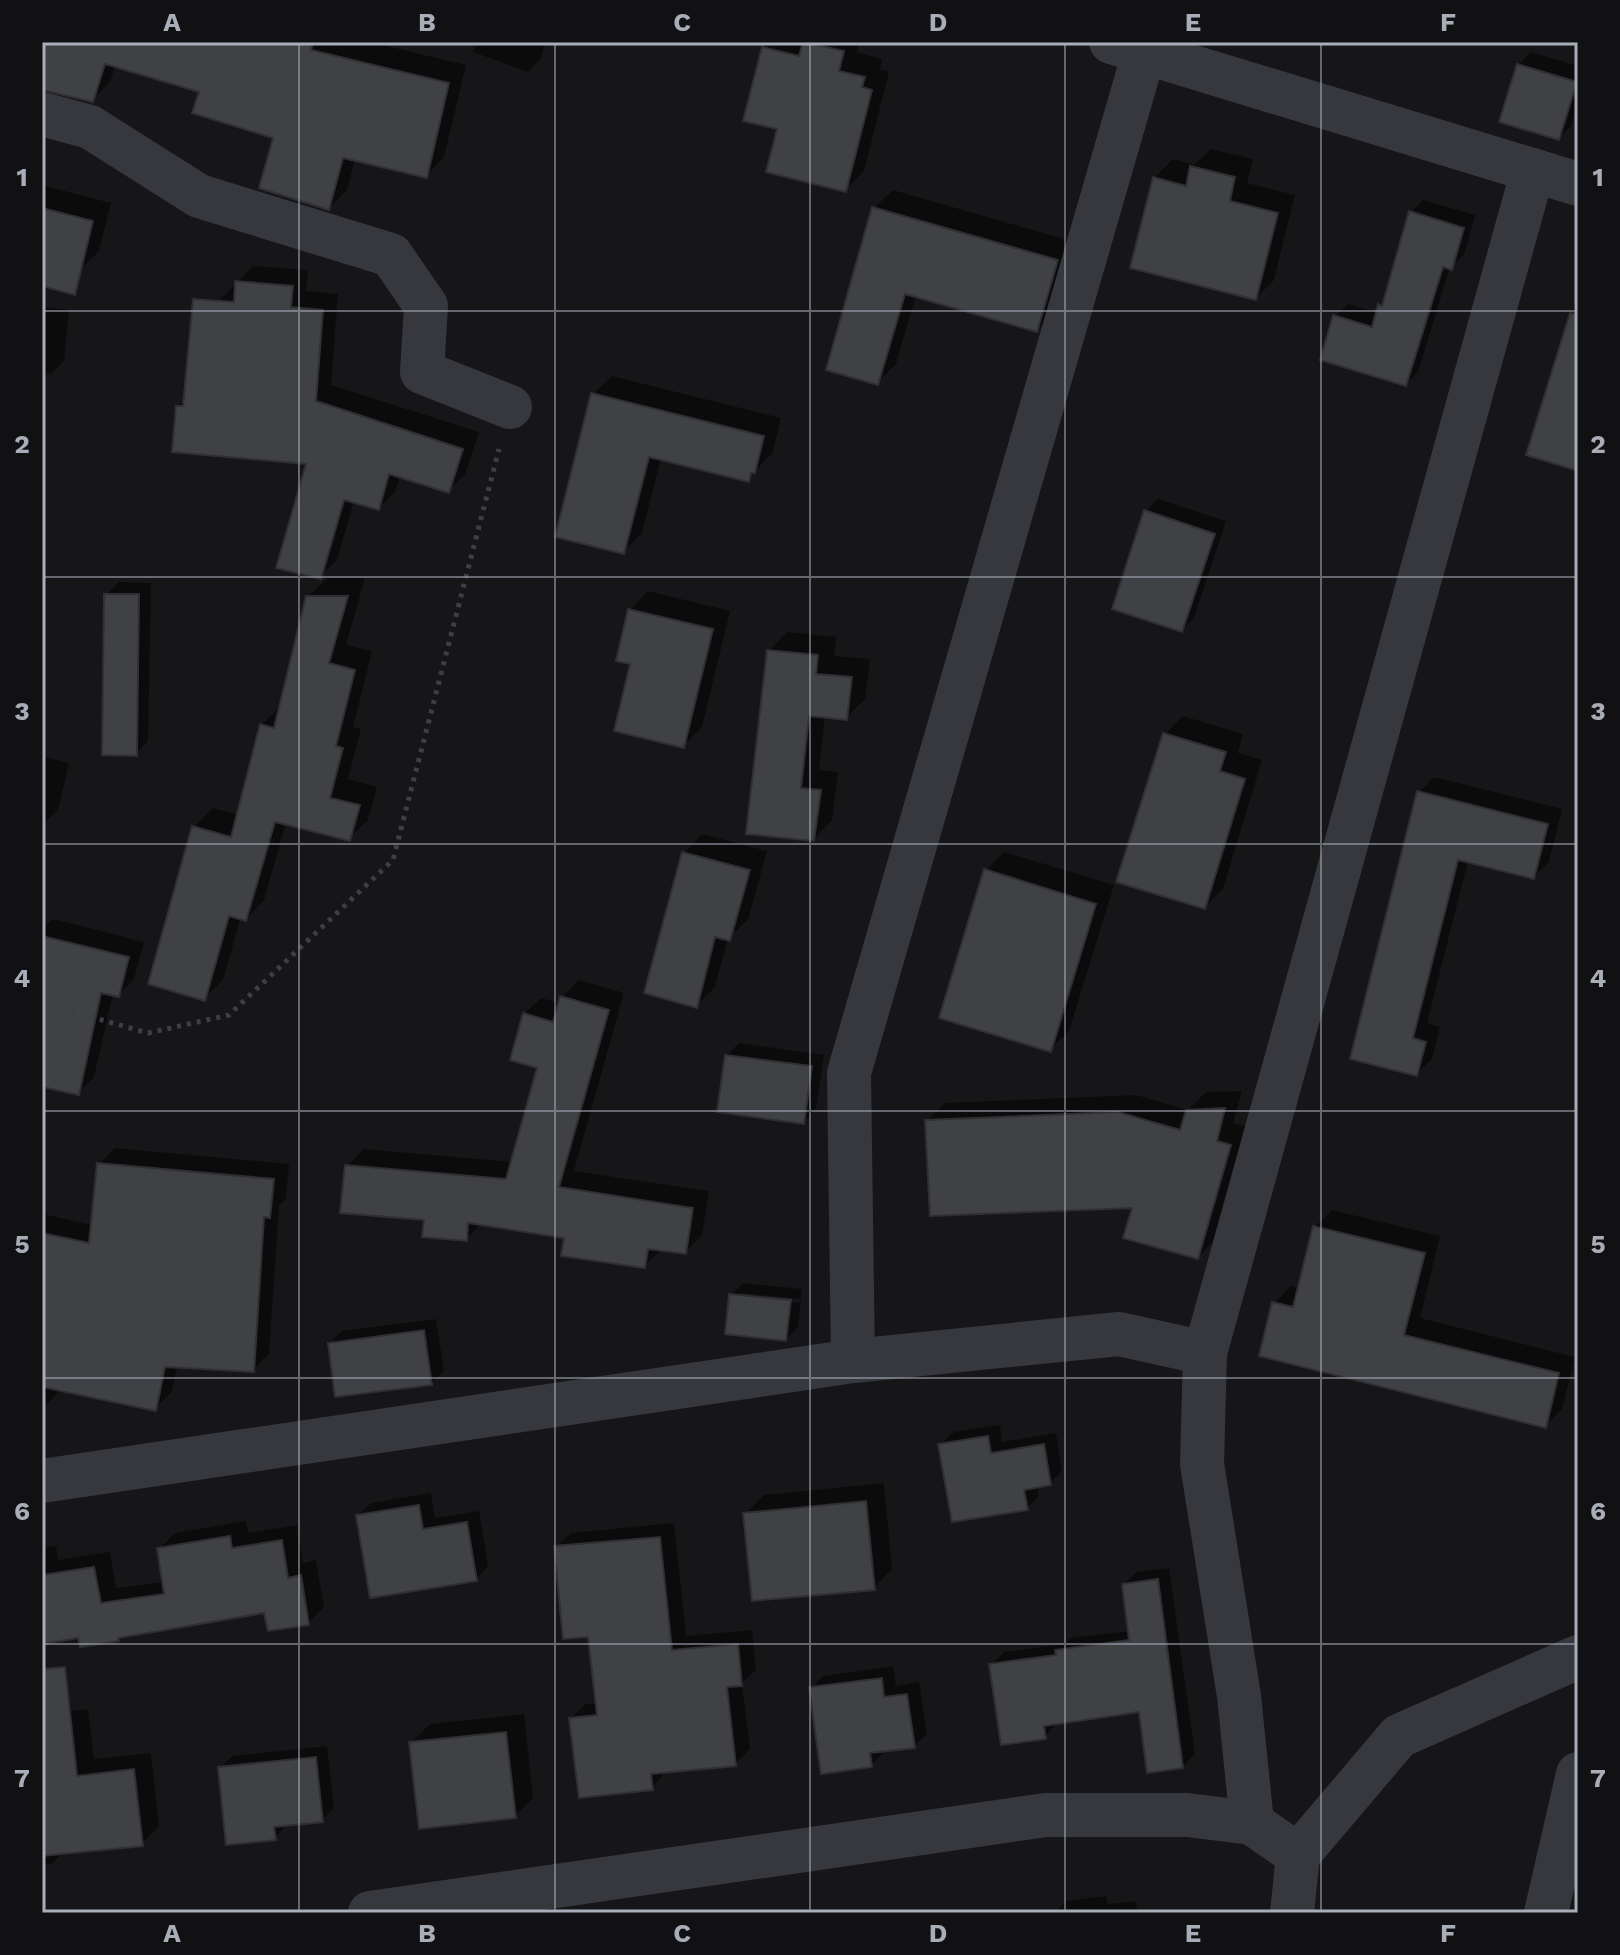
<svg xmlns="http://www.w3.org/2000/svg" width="1620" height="1955" font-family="'Work Sans',sans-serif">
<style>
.shadow{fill:#0007;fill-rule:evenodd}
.building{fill:#404145;stroke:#303034;stroke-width:2}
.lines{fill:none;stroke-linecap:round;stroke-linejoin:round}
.path{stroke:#3d3f44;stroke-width:5;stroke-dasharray:4 6;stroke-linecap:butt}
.minor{stroke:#37383d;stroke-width:44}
.grid{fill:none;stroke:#a8adb8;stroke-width:2;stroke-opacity:0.55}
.neatline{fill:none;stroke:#a8adb8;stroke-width:3}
.grid-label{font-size:26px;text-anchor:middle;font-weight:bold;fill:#a8adb8}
</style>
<rect width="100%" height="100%" fill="#161618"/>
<g class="shadow">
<path d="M42 42H130L118 57 110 82 92 100 42 88Z"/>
<path d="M181 42H370L466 65 444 157 426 176 355 159 347 190 329 208 276 136 201 91Z"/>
<path d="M477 42H546L540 59 528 72 473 52Z"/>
<path d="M769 42H859L857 52 882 59 880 69 889 72 864 171 845 190 779 127 763 48Z"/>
<path d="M1531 52 1578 66V103L1571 126 1559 138 1518 65Z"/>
<path d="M1211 149 1253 159 1247 183 1295 195 1274 280 1256 298 1154 178 1173 159 1194 165Z"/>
<path d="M42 185 111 203 99 251 80 270 42 260Z"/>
<path d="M893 190 1075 242 1055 311 1037 330 916 295 896 364 878 382 874 208Z"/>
<path d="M1423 200 1475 215 1464 255 1450 267 1418 372 1406 384 1335 316 1348 304 1378 313 1386 300 1411 212Z"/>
<path d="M253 266 308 270 306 291 338 294 331 385 479 432 465 474 448 491 400 476 395 492 379 508 354 501 337 560 320 576 309 462 178 406 186 399 218 302Z"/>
<path d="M1578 292V469L1529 454Z"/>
<path d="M42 307 69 310 64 361 51 374 42 372Z"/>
<path d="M612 376 781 418 773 452 748 479 661 458 642 533 623 552 593 394Z"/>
<path d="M1158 499 1226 521 1194 618 1182 630 1146 511Z"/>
<path d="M327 578H365L346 645 372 651 353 727 361 729 348 779 377 787 368 820 349 838 286 823 264 900 246 919 241 917 223 980 204 998 194 827 213 808 239 815 261 725 280 707 308 597Z"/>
<path d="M119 582 151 583 148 741 136 754 106 595Z"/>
<path d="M648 591 730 611 702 727 683 746 632 663 630 610Z"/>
<path d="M787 632 836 637 834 656 870 659 865 699 846 718 825 716 819 770 838 772 832 820 814 839 748 832 769 651Z"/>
<path d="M1183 716 1243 734 1238 753 1262 760 1223 889 1204 907 1165 734Z"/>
<path d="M42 756 69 763 58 810 45 822H42Z"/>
<path d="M1434 777 1562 809 1549 862 1534 877 1468 861 1427 1023 1440 1027 1432 1059 1416 1074 1353 1058 1419 792Z"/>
<path d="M702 834 767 851 748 920 728 938 715 987 696 1006 684 853Z"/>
<path d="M1004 852 1114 885 1069 1031 1050 1050 986 870Z"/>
<path d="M53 919 144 942 134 979 118 995 113 994 94 1077 78 1093 42 1085V929Z"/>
<path d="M579 980 624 993 574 1171 709 1191 702 1235 685 1252 662 1249 644 1266 566 1236 482 1223 466 1239 426 1218 347 1166 364 1149 513 1162 540 1067 524 1014 541 998 560 1003 562 997Z"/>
<path d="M739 1043 824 1055 816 1109 804 1122 727 1055Z"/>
<path d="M1242 1091 1233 1123 1248 1127 1216 1239 1198 1257 1134 1206 927 1121 945 1103 1136 1095 1188 1110 1206 1092Z"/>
<path d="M115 1148 289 1164 286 1199 279 1205 269 1354 253 1370 177 1366 172 1392 155 1409 62 1389 47 1404 42 1403V1214L93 1225 99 1164Z"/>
<path d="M1332 1210 1440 1236 1420 1318 1575 1357 1562 1409 1545 1426 1274 1303 1291 1286 1300 1288 1315 1227Z"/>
<path d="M743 1283 802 1289 798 1327 786 1339 731 1295ZM739 1293 801 1299 800 1303 739 1297Z"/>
<path d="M436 1319 444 1371 431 1383 330 1343 342 1331Z"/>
<path d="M1000 1425 1002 1442 1056 1433 1062 1471 1050 1483 1037 1485 1039 1496 1027 1508 940 1445 953 1432Z"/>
<path d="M884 1483 892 1569 874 1588 746 1513 764 1495Z"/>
<path d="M431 1493 435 1518 479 1511 488 1566 476 1579 358 1515 371 1503Z"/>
<path d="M246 1521 248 1533 297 1525 303 1563 316 1560 324 1607 308 1623 266 1611 122 1635 118 1639 80 1636 42 1642V1548L56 1546 58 1560 110 1552 116 1588 164 1582 159 1549 175 1533Z"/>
<path d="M674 1523 686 1636 752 1630 756 1670 742 1683 750 1749 735 1764 666 1771 652 1788 571 1718 586 1704 598 1703 590 1634 556 1547 571 1533Z"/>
<path d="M1169 1568 1195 1754 1182 1767 1141 1710 1057 1722 1045 1737 991 1665 1004 1652 1064 1644 1070 1638 1130 1631 1124 1584 1136 1572Z"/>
<path d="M893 1666 896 1686 919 1682 927 1734 914 1746 883 1750V1753L871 1765 811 1688 823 1676Z"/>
<path d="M88 1709 94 1759 151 1753 159 1826 142 1844 65 1851 52 1864 42 1865V1714Z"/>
<path d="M524 1714 533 1798 515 1816 411 1743 430 1724Z"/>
<path d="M327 1746 334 1808 322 1820 287 1824 275 1838 220 1768 232 1756Z"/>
<path d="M1106 1896 1108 1904 1136 1901 1137 1913H1054L1066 1901Z"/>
</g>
<g class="building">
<path d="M42 42H313L311 50 449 83 427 178 343 158 329 210 259 188 273 138 192 113 199 92 105 64 93 102 42 90Z"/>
<path d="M803 42 844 51 839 71 865 77 862 87 872 90 846 192 766 172 777 129 743 121 762 47 799 56Z"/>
<path d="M1517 64 1577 82 1559 140 1499 122Z"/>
<path d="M1190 166 1235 177 1230 201 1278 213 1256 300 1130 268 1153 177 1186 186Z"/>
<path d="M872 207 1058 260 1037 332 905 294 878 385 826 370Z"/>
<path d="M42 208 93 221 75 295 42 286Z"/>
<path d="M1409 211 1464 228 1452 270 1443 267 1406 386 1320 360 1333 315 1372 327 1378 304 1382 306Z"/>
<path d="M235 281 293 286 291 307 323 310 316 401 463 449 449 493 389 474 379 510 344 500 321 579 276 568 306 464 172 452 176 406H183L193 299 234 302Z"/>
<path d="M1570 313 1578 314V471L1526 455Z"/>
<path d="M591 393 764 436 755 473H751L749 482 649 457 624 554 555 537Z"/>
<path d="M1144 510 1215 534 1182 632 1112 609Z"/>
<path d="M104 594H139L137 756 102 755Z"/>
<path d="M306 596H348L329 663 355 670 336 746 343 748 330 798 360 805 350 841 275 822 246 921 229 916 205 1001 148 984 192 826 231 837 260 724 274 728Z"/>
<path d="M628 609 713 629 684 748 614 731 630 664 616 661Z"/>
<path d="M767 650 818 655 816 674 852 677 847 720 809 716 801 788 821 790 814 841 746 834Z"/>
<path d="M1163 733 1226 752 1220 771 1245 779 1205 909 1116 882Z"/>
<path d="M1417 791 1548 824 1534 879 1458 860 1413 1038 1426 1042 1417 1076 1350 1059Z"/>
<path d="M682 852 750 870 730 941 715 937 697 1008 644 993Z"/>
<path d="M984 869 1096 904 1051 1052 939 1018Z"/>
<path d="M42 936 129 957 119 997 101 993 79 1095 42 1087Z"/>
<path d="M560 996 609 1010 559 1187 693 1208 686 1254 648 1249 645 1268 561 1256 564 1238 468 1223 467 1241 422 1237 424 1220 340 1213 345 1165 506 1179 537 1068 510 1060 523 1013 553 1022Z"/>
<path d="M725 1055 812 1066 804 1124 717 1112Z"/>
<path d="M1225 1108 1217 1141 1231 1145 1198 1259 1123 1238 1132 1208 930 1216 925 1120 1118 1112 1180 1130 1186 1110Z"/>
<path d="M97 1163 274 1179 270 1218 264 1217 254 1372 165 1367 156 1411 42 1387V1233L89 1243Z"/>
<path d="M1313 1226 1425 1253 1404 1335 1559 1373 1546 1428 1259 1356 1272 1302 1293 1307Z"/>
<path d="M729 1294 791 1300 786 1341 725 1334Z"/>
<path d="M424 1330 432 1385 335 1397 328 1343Z"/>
<path d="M988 1436 991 1453 1044 1444 1051 1485 1024 1490 1028 1510 952 1522 938 1444Z"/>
<path d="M866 1501 875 1590 752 1601 743 1513Z"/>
<path d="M419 1505 423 1529 467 1522 477 1581 370 1598 356 1515Z"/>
<path d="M230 1536 232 1548 282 1540 288 1578 301 1575 309 1625 268 1631 264 1613 118 1638 119 1641 80 1647 78 1638 42 1644V1575L94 1567 101 1603 164 1594 157 1548Z"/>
<path d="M660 1537 672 1650 738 1644 742 1686 727 1687 736 1766 651 1774 653 1790 579 1798 569 1718 597 1715 588 1637 563 1639 554 1546Z"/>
<path d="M1158 1579 1183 1768 1147 1773 1139 1712 1044 1726 1046 1739 1001 1745 989 1664 1056 1655 1055 1650 1129 1640 1122 1584Z"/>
<path d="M65 1667 77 1776 134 1769 143 1846 42 1856V1669Z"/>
<path d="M882 1678 884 1697 907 1694 915 1748 870 1753 872 1767 821 1774 809 1687Z"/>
<path d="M506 1732 516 1818 419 1829 409 1742Z"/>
<path d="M316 1757 323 1822 274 1827 276 1840 226 1845 218 1767Z"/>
</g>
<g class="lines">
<path class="path" d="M42 1003 148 1033 229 1015 393 860 499 449"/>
<g class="minor">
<path d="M1111 42 1578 184"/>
<path d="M42 114 90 127 199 196 391 255 426 306 422 372 510 407"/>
<path d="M853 1361 849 1073 1144 53"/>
<path d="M42 1481 853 1361 1119 1334 1205 1353"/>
<path d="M1252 1823 1239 1696 1202 1464 1205 1353 1533 170"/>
<path d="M1298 1855 1399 1736 1578 1657"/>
<path d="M370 1913 1046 1815H1187L1252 1823 1298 1855 1292 1913"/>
<path d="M1546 1913 1578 1774"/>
</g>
</g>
<path class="grid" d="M299 42V1913M555 42V1913M810 42V1913M1065 42V1913M1321 42V1913M42 311H1578M42 577H1578M42 844H1578M42 1111H1578M42 1378H1578M42 1644H1578"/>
<rect width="1620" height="1955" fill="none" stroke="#111113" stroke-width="88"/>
<rect x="44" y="44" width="1532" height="1867" class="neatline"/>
<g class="grid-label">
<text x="172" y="31">A</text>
<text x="427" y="31">B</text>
<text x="682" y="31">C</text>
<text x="938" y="31">D</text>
<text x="1193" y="31">E</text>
<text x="1448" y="31">F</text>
<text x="22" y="186">1</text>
<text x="1598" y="186">1</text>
<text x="22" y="453">2</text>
<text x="1598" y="453">2</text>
<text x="22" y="720">3</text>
<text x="1598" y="720">3</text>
<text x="22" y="987">4</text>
<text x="1598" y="987">4</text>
<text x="22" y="1253">5</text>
<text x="1598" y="1253">5</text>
<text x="22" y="1520">6</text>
<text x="1598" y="1520">6</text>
<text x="22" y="1787">7</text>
<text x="1598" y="1787">7</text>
<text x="172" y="1942">A</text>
<text x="427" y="1942">B</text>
<text x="682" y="1942">C</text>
<text x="938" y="1942">D</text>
<text x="1193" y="1942">E</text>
<text x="1448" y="1942">F</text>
</g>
</svg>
